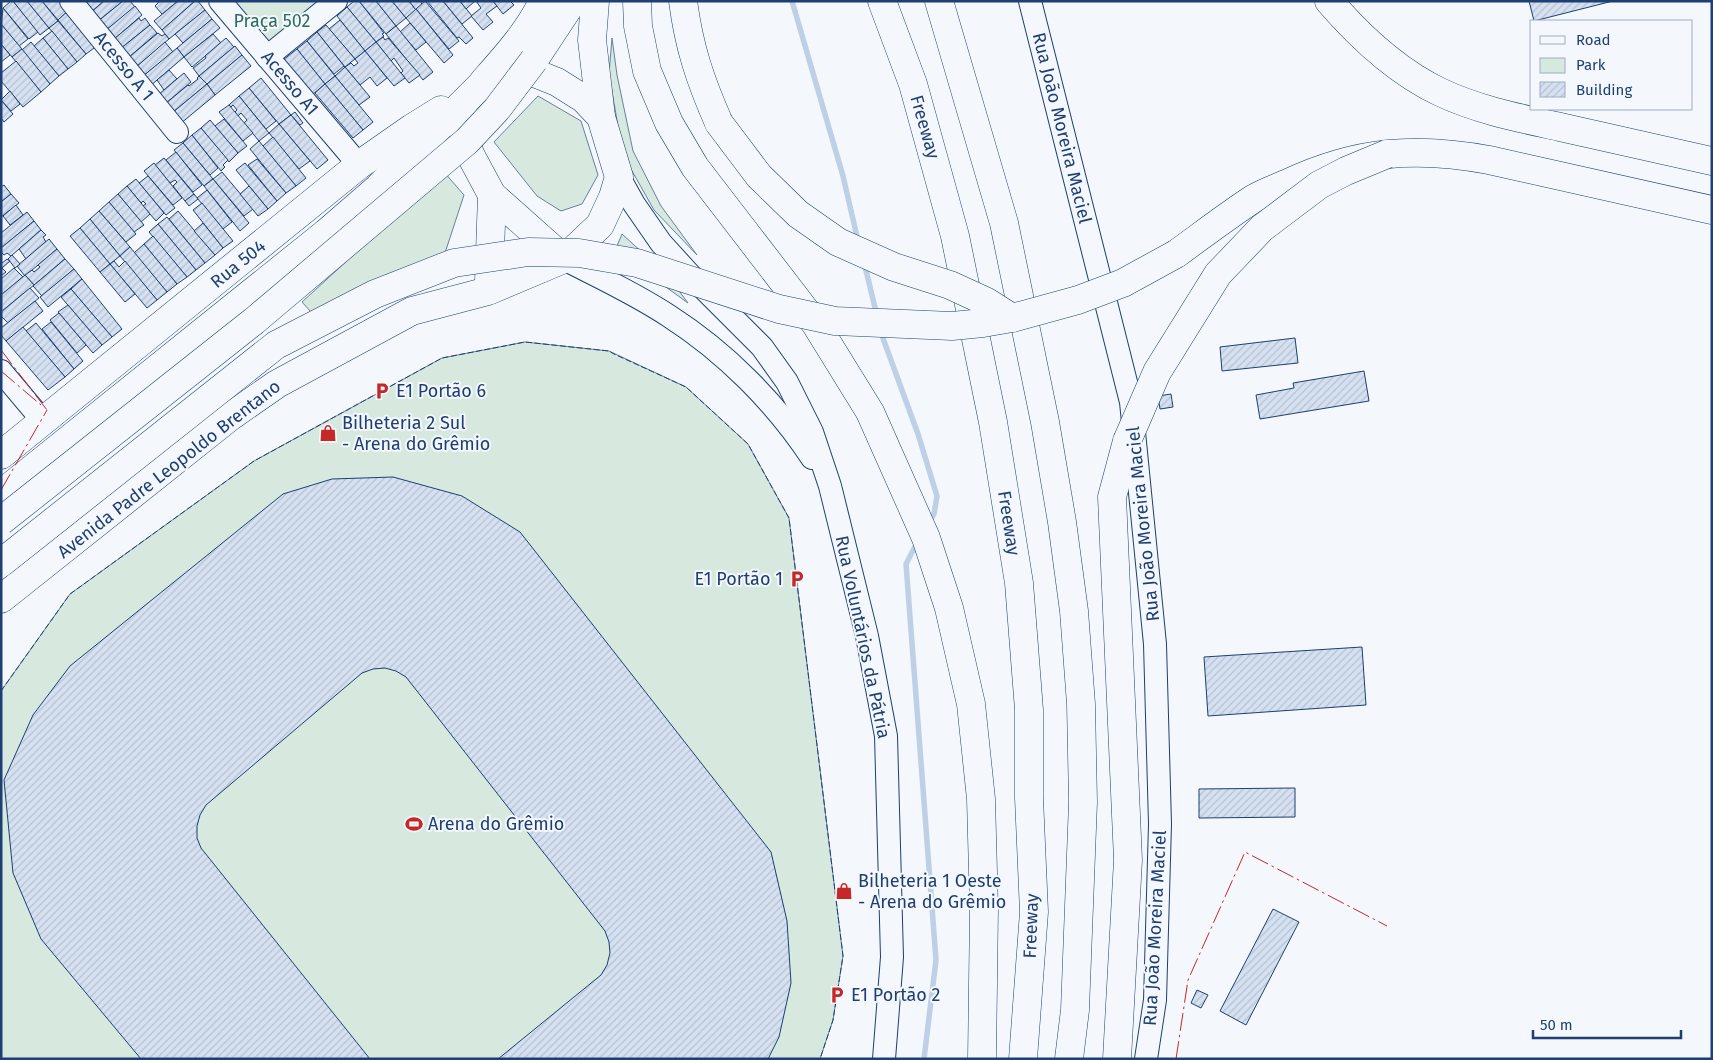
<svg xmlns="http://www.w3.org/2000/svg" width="1713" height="1060" font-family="'Fira Sans',sans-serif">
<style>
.green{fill:#d7e8df;stroke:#687fa3}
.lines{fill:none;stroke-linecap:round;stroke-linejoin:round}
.stream{stroke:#bed0e5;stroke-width:5.5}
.building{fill:url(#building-hatch);stroke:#1d3f73}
.minor-casing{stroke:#1d3f73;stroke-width:24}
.major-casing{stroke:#1d3f73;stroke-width:29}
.highway-casing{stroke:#1d3f73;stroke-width:29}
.minor{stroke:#f4f7fb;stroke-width:22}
.major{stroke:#f4f7fb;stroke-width:28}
.highway{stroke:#f4f7fb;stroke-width:28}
.highway-bridge-casing{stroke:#1d3f73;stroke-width:29;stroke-linecap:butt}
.highway-bridge{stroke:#f4f7fb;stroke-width:28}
.fence{stroke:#1d3f73;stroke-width:1;stroke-dasharray:6 2.5;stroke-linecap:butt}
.power{stroke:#c62828;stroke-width:1;stroke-dasharray:18 4 2.5 4;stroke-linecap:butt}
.labels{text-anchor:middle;stroke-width:4;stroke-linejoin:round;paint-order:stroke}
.park-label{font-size:18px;fill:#2c6c60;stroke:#f4f7fb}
.street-label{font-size:18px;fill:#1d3f73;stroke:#f4f7fb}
.poi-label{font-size:18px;fill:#1d3f73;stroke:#f4f7fb;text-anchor:start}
</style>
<defs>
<pattern id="building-hatch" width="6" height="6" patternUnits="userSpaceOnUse" patternTransform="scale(1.25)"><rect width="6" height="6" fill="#d5e0f0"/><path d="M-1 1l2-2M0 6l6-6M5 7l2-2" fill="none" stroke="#b6c1d1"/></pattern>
</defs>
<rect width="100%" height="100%" fill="#f4f7fb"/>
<g class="green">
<path d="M232 1H326L269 47Z"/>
<path d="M612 38 617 75 633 151 661 206 697 255 654 210 623 155 609 74Z"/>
<path d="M538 96 581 121 598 175 582 204 561 211 537 196 494 142Z"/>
<path d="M444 172 464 195 443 259 319 321 302 302Z"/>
<path d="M622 234 668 276 688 303 652 277 609 265Z"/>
<path d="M525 342 609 351 686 387 748 444 789 518 843 956 833 1020 820 1059H1V691L70 594 254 461 442 358Z"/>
</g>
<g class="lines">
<g class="stream">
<path d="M792 1 843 176 858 241"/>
<path d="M864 262 877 316"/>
<path d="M880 330 918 434 937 496 934 514 929 522"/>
<path d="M918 541 906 564 936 960 924 1059"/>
</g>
</g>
<g class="building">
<path d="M11 1H13L38 32 29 39 3 8Z"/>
<path d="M13 1H27L49 28 40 35Z"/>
<path d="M27 1H42L58 21 49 28Z"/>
<path d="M42 1H62L69 10 58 20Z"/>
<path d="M85 1H104L90 13Z"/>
<path d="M104 1H123L97 22 90 13Z"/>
<path d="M123 1H130L135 7 105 31 97 22Z"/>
<path d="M160 1H178L162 14 155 6Z"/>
<path d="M178 1H195L162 30 154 21Z"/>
<path d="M195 1H198L205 10 169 39 162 30Z"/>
<path d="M354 1H359L384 33 382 34 384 36 376 42 347 7Z"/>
<path d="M359 1H376L396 26 386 34Z"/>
<path d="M376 1H392L406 18 396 26Z"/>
<path d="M392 1H409L416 10 406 18Z"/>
<path d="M409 1H420L422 4 416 10Z"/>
<path d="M425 1 459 41 449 49 416 9Z"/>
<path d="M427 1H443L473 38 466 44 459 37 457 38Z"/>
<path d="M443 1H460L472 16 462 24Z"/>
<path d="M460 1H475L466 9Z"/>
<path d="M476 1H493L497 6 486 14 493 22 483 30 471 16 481 8Z"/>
<path d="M493 1H512L511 2 514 5 503 14Z"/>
<path d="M1529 1H1613L1534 21Z"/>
<path d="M135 6 142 15 113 40 105 31Z"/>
<path d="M347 7 376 42 365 51 337 16Z"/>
<path d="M3 8 28 39 19 46 1 24Z"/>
<path d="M416 9 453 55 444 63 406 18Z"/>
<path d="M69 10 98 45 86 54 58 20Z"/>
<path d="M205 10 212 19 183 43 175 34Z"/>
<path d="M139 18 141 21 145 18 150 25 120 49 113 40Z"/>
<path d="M212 19 220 28 184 57 177 48Z"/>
<path d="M340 20 365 51 355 59 329 29Z"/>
<path d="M58 21 86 54 77 62 49 28Z"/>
<path d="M410 23 426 42 416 50 400 32Z"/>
<path d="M1 24 22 49 12 57 1 44Z"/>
<path d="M150 25 157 33 128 58 120 49Z"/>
<path d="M326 25 355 59 345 67 317 32Z"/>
<path d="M396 26 433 72 423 80 386 34Z"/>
<path d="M52 31 77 62 68 69 43 38Z"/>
<path d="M317 32 344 66 334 74 307 41Z"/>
<path d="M158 33 162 36 165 34 169 39 135 68 128 58Z"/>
<path d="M213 34 221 43 192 67 184 57Z"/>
<path d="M383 37 385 40 388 38 420 75 409 83 401 73 403 71 394 58 391 61 376 42Z"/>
<path d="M43 38 68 69 59 76 34 46Z"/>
<path d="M226 38 234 47 199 76 193 68 206 58 205 56Z"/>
<path d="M307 41 335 76 325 84 297 49Z"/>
<path d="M31 42 59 76 50 84 22 50Z"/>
<path d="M165 42 173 52 142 77 135 68Z"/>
<path d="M376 42 405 78 394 86 365 51Z"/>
<path d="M1 44 10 55 1 62Z"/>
<path d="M235 46 242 55 207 84 199 76Z"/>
<path d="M177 48 184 57 150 86 142 77Z"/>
<path d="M22 49 50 84 41 92 12 57Z"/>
<path d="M297 49 325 84 312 95 283 60Z"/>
<path d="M365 51 387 78 377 86 370 77 360 85 345 67 351 63 354 66 358 63 355 59Z"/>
<path d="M242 55 251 66 215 95 207 84Z"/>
<path d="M16 61 41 92 23 107 1 81V73Z"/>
<path d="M345 67 370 97 359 105 335 76Z"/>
<path d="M169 70 177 79 164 90 157 80Z"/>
<path d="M184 73 191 82 165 104 158 95Z"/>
<path d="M199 76 207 84 172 113 165 104 188 85 189 86 198 79 197 78Z"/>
<path d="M335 76 373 122 363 130 325 84Z"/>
<path d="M261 78 291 115 279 124 249 88Z"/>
<path d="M207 84 215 95 180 124 172 113Z"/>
<path d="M325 84 363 130 353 138 315 93Z"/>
<path d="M249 88 276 121 266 129 239 96Z"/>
<path d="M10 91 20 104 11 111 1 100Z"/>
<path d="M239 96 269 133 259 141 244 123 247 120 241 113 238 116 235 112 237 110 233 105 231 107 229 105Z"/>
<path d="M1 100 13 114 4 122 1 118Z"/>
<path d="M229 105 253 133 243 141 219 112Z"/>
<path d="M295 112 303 123 300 125 291 115Z"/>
<path d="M291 115 328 160 317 169 279 124Z"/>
<path d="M224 119 247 146 238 153 215 126Z"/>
<path d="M210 120 238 153 229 162 201 128Z"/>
<path d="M279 124 310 161 299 169 269 133Z"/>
<path d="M201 128 228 160 223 165 225 167 221 171 192 135Z"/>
<path d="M192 135 218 168 210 175 183 143Z"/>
<path d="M273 137 306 178 296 186 263 146Z"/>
<path d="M259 141 296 186 286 193 250 149Z"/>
<path d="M183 143 213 179 204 186 174 150Z"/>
<path d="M176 152 202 185 193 192 166 160Z"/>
<path d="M164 158 194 194 185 201 173 186 177 182 175 180 170 183 155 165Z"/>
<path d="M257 159 286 193 277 201 248 165Z"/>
<path d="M154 163 182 198 173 205 144 171Z"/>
<path d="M245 163 277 201 268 209 236 170Z"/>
<path d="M222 172 253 209 244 216 213 179Z"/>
<path d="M148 176 175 208 166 215 139 183Z"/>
<path d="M136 179 164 213 156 221 143 206 146 204 143 201 141 203 127 186Z"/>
<path d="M213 179 249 223 240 231 204 186Z"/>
<path d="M4 185 11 194 1 202V187Z"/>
<path d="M127 186 150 214 141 222 118 194Z"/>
<path d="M249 186 268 209 258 216 240 194Z"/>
<path d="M207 190 232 222 223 229 197 198Z"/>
<path d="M11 194 19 203 1 217V202Z"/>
<path d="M118 194 144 225 134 232 109 202Z"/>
<path d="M194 194 198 199 189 206 185 201Z"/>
<path d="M109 202 136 234 126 242 99 211Z"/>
<path d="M202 203 233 241 223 248 193 210Z"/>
<path d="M16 205 23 215 10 225 3 216Z"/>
<path d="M99 211 130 247 120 256 90 219Z"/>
<path d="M178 211 215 255 205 263 169 219Z"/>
<path d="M27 212 34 221 1 248V233Z"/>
<path d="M167 217 205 263 196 270 158 224Z"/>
<path d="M90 219 120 256 110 264 80 228Z"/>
<path d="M34 221 41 230 11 256 7 253 4 255 1 252V248Z"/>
<path d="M203 223 223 248 215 255 194 231Z"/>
<path d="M158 224 196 270 187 277 149 232Z"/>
<path d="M80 228 110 264 100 272 70 236Z"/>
<path d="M41 230 46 235 43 237 46 242 26 259 19 249Z"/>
<path d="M153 236 187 277 177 284 144 244Z"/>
<path d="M49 239 57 249 25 276 17 266Z"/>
<path d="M144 244 177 284 167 292 134 253Z"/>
<path d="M130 247 167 292 157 300 120 256Z"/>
<path d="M57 249 65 259 34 285 25 275 32 270 34 272 40 267 38 265Z"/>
<path d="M12 255 20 264 15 268 8 259Z"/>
<path d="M7 259 10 261 2 268 6 272 1 276V264Z"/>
<path d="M65 259 74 269 42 296 33 286Z"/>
<path d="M114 261 119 267 125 261 157 300 147 308 110 264Z"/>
<path d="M110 264 135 294 125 302 100 272Z"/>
<path d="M14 268 23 277 1 295V279Z"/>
<path d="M74 269 82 279 48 307 40 297Z"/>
<path d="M25 275 34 285 1 312V295Z"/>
<path d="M82 279 122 329 112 337 71 289Z"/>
<path d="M30 288 39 298 8 323 1 316V312Z"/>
<path d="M71 289 112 337 102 345 61 297Z"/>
<path d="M35 301 43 311 6 341 1 335V328Z"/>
<path d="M68 305 102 345 93 353 58 312Z"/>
<path d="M59 313 86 345 77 353 50 320Z"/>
<path d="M51 322 83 361 74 369 42 329Z"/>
<path d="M36 323 74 369 65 377 26 331Z"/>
<path d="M23 327 65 377 48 390 6 341Z"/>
<path d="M1295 338 1298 363 1222 371 1220 347Z"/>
<path d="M1364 371 1369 401 1260 419 1256 395 1294 388 1293 383Z"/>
<path d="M1171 394 1173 407 1160 409 1158 396Z"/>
<path d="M393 477 462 496 520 532 771 852 787 921 791 983 779 1037 768 1059H498L601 975 607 965 610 953 609 942 605 931 406 677 396 671 385 668 373 669 362 673 206 805 200 815 197 826V838L201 848 370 1059H141L41 939 13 873 4 780 33 715 70 666 283 494 332 479Z"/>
<path d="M1362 647 1366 705 1208 716 1204 657Z"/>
<path d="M1295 788V817L1199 818V789Z"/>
<path d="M1273 909 1299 922 1246 1025 1220 1011Z"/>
<path d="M1197 990 1208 995 1201 1008 1191 1003Z"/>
</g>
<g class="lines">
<g class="minor-casing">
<g id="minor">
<path d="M71 1 177 132"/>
<path d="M220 1 359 165"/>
<path d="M1030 1 1131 402 1155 644 1160 824 1155 1000 1146 1059"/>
<path d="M267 57 336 1"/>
<path d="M619 177 634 204 661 243 692 277 762 347 787 382 812 432 830 486 867 636 886 736 892 957 884 1059"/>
<path d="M564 259C599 277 636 294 669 316 725 352 775 402 812 458"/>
<path d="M1 371 43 421"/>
</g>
</g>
<g class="major-casing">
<g id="major">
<path d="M484 81C506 56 529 31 543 1"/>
<path d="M467 120 464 133 470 154 492 195 564 259"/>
<path d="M489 281 492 195"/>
<path d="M1 455 359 165 412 128 441 110"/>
<path d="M1 494 326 233 378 188 482 84 507 71 532 72 557 82 584 99 601 117"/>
<path d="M1 599 231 416 277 384 412 311 488 291 564 259 600 225 613 197 619 177 601 117 592 40 595 1"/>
</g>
</g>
<g class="highway-casing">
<g id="highway">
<path d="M637 1 638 26 647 71 669 123 695 167 815 323 870 412 926 538 949 608 971 704 981 799 984 909 982 1059"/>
<path d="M683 1C689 47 700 80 719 123"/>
<path d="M882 1 913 84 955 236 993 422 1019 583 1029 710V798L1034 912 1023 1059"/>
<path d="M939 1 1004 223 1045 422 1062 522 1074 611 1081 704 1083 802 1075 1010 1069 1059"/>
<path d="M1329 1C1360 37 1396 71 1440 92 1478 110 1519 118 1560 127 1610 138 1661 150 1712 161"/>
<path d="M534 60 573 1"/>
<path d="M1176 254C1201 236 1227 216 1253 199 1264 192 1277 188 1288 183 1357 151 1415 146 1489 160L1712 210"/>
<path d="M1117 1059 1128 860 1112 497 1127 441"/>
</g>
</g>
<use href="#minor" class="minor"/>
<use href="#major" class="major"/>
<use href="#highway" class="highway"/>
<g class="highway-bridge-casing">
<g id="highway-bridge">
<path d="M719 123 759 176 798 214 838 242 894 267 950 285 987 302 1012 318"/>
<path d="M1127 441 1157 372 1218 274 1262 228 1319 185 1346 171 1387 154"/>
<path d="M1 521 254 321 467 141 497 109 534 60"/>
<path d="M1 563 276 345 375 294 454 263 528 252 579 253 637 263 779 309 835 321 952 326 983 323 1012 318 1078 300 1123 283 1176 254"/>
</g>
</g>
<use href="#highway-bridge" class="highway-bridge"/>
<path class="fence" d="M1 691 70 594 254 461 442 358 525 342 609 351 614 354 686 387 748 444 789 518 843 956 833 1020 820 1059"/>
<g class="power">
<path d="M1 350 47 410"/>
<path d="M1 371 41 405"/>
<path d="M1 490 47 410"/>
<path d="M1176 1059 1188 980 1245 852 1387 926"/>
</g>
</g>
<defs>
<g id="parking-bare" transform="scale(1.35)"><path d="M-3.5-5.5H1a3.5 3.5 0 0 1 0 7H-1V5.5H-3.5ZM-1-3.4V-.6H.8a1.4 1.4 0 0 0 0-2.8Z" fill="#c62828" stroke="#f4f7fb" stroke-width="2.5" paint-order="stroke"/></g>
<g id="shop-bare" transform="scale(1.35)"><path d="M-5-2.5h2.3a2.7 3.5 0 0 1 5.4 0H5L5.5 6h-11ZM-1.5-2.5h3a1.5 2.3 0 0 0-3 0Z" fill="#c62828" stroke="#f4f7fb" stroke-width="2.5" paint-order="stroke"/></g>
<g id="stadium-bare" transform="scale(1.35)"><path d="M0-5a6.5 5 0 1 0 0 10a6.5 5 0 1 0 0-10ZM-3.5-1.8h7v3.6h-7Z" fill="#c62828" stroke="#f4f7fb" stroke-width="2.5" paint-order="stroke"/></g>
</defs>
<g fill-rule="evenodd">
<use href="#parking-bare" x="382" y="391"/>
<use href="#shop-bare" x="328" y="433"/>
<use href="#parking-bare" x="797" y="579"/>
<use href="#stadium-bare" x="414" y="824"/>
<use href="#shop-bare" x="844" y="891"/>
<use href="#parking-bare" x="837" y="995"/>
</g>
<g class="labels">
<g class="park-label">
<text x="272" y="27">Praça 502</text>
</g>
<g class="street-label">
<text transform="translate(124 66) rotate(51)" y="6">Acesso A 1</text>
<text transform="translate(290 83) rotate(50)" y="6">Acesso A1</text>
<text transform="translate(925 127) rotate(74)" y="6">Freeway</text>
<text transform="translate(1062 128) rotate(76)" y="6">Rua João Moreira Maciel</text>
<text transform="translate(238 264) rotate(-39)" y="6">Rua 504</text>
<text transform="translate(169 469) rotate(-38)" y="6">Avenida Padre Leopoldo Brentano</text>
<text transform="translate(1009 523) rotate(81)" y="6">Freeway</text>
<text transform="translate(1143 524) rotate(-96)" y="6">Rua João Moreira Maciel</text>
<text transform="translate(863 637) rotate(78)" y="6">Rua Voluntários da Pátria</text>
<text transform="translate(1031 926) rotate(-88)" y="6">Freeway</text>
<text transform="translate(1155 928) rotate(-87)" y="6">Rua João Moreira Maciel</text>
</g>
<g class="poi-label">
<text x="396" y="397">E1 Portão 6</text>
<text x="342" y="429">Bilheteria 2 Sul<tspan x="342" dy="21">- Arena do Grêmio</tspan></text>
<text x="783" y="585" text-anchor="end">E1 Portão 1</text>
<text x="428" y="830">Arena do Grêmio</text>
<text x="858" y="887">Bilheteria 1 Oeste<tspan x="858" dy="21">- Arena do Grêmio</tspan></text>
<text x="851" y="1001">E1 Portão 2</text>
</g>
</g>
<rect width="1713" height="1060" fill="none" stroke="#1d3f73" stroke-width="5"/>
<rect x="1530" y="20" width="162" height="90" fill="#f4f7fb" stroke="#9eadc5"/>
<rect x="1540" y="36" width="25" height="8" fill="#f4f7fb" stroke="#9eadc5"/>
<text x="1576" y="45" font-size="15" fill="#1d3f73">Road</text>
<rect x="1540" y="58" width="25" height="15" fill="#d7e8df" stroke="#9eadc5"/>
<text x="1576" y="70" font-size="15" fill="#1d3f73">Park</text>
<rect x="1540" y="82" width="25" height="15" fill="url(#building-hatch)" stroke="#9eadc5"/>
<text x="1576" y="95" font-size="15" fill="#1d3f73">Building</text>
<path d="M1533 1030v8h148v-8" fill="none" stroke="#1d3f73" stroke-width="2.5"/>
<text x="1540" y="1030" font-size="15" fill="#1d3f73" stroke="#f4f7fb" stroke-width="4" paint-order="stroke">50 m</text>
</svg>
